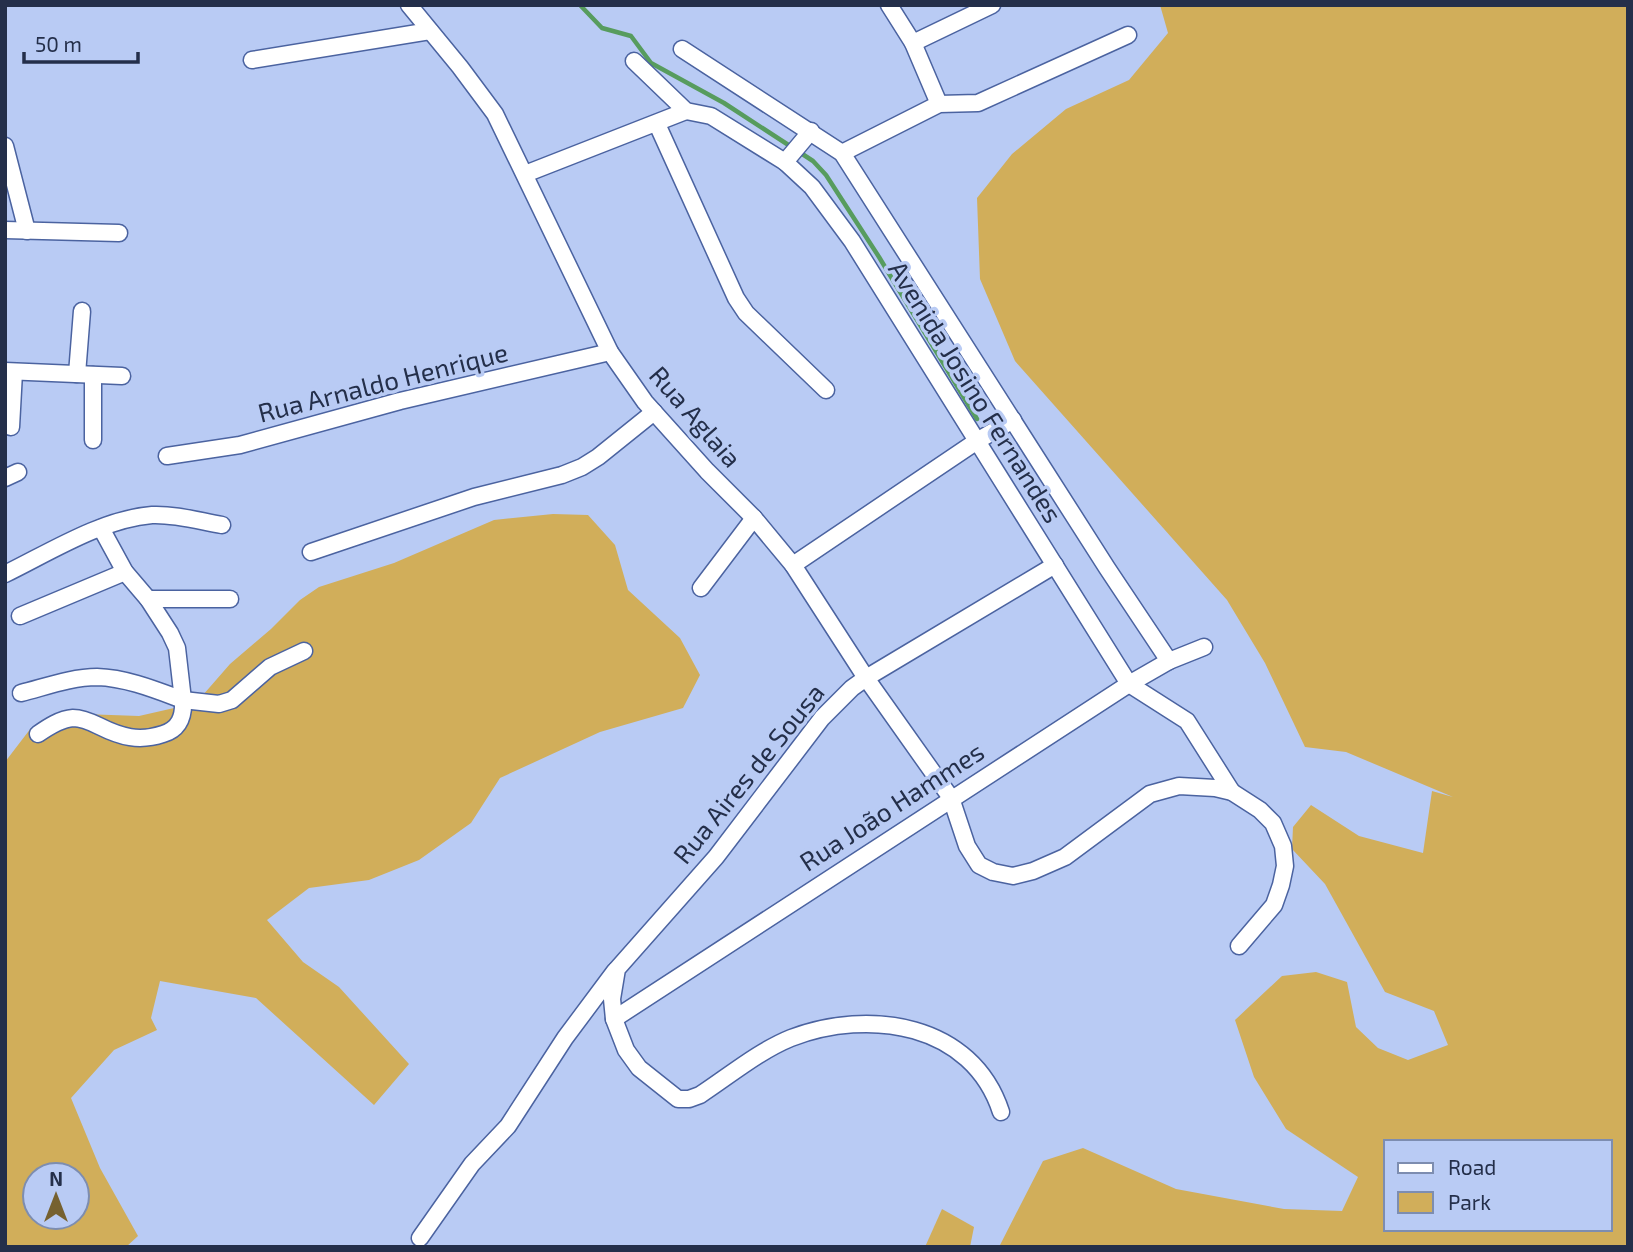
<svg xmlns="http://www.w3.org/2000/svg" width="1633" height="1252" font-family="'Exo 2',sans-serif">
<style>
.green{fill:#d1ae5a;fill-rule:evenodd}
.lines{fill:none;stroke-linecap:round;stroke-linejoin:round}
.stream{stroke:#579c5e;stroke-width:4.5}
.street-casing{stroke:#4b63a0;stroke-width:19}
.street{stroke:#fff;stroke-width:16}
.labels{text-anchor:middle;stroke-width:7;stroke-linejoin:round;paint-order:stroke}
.street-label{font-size:26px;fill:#242f4a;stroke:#b9cbf4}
</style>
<rect width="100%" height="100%" fill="#b9cbf4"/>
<g class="green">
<path d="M1160 5H1628V1247H999L1043 1161 1083 1148 1176 1189 1284 1209 1342 1211 1358 1177 1286 1129 1254 1077 1235 1020 1282 976 1316 972 1347 982 1356 1027 1378 1048 1408 1060 1448 1045 1434 1011 1385 992 1325 884 1292 849 1293 827 1311 805 1359 836 1423 853 1432 791 1453 797 1346 752 1305 747 1265 663 1227 600 1015 361 980 279 977 198 1012 154 1066 109 1129 80 1168 33ZM1386 1142H1610V1229H1386Z"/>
<path d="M553 514 588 515 615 545 628 590 680 638 700 675 683 708 600 732 500 778 471 823 419 860 369 880 309 888 267 920 303 962 339 987 409 1064 374 1105 256 998 160 981 151 1018 157 1030 114 1050 71 1098 100 1168 138 1236 126 1247H5V762L31 728 83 714 139 716 196 703 230 664 271 629 300 600 319 587 394 563 494 520ZM35 1175H77V1217H35Z"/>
<path d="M942 1209 974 1227 970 1247H925Z"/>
</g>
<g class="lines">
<path class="stream" d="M580 5 602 28 631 36 651 63 724 103 813 161 826 175 879 257 977 419"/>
<g class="street-casing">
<g id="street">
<path d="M409 5 460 67 495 114 610 352 645 402 707 471 754 518 793 565 866 678 951 798 967 846 979 865 993 872 1013 876 1033 871 1065 857 1150 794 1179 786 1215 788 1232 792 1260 810 1273 823 1283 846 1285 866 1281 885 1274 905 1239 946"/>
<path d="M889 5 913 43 939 104"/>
<path d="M913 43 992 5"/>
<path d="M682 49 842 153 1107 568 1169 661"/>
<path d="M252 60 430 31"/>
<path d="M634 61 686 111 711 116 785 162 812 187 852 241 1129 684 1187 721 1232 792"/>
<path d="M657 124 736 298 746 313 826 390"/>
<path d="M5 146 27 231"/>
<path d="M842 153 939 104 978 103 1128 35"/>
<path d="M785 162 811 131"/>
<path d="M525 174 686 111"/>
<path d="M5 230 119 233"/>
<path d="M5 371 122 376"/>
<path d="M77 374 82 311"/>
<path d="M93 375V440"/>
<path d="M11 427 14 372"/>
<path d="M167 456 240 445 400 401 610 352"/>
<path d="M5 478 18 472"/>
<path d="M311 552 474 497 562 475 582 467 598 457 654 412"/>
<path d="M793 565 977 441 1013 420"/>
<path d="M5 574C50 552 102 519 152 515 176 514 199 521 222 525"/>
<path d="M701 588 754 518"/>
<path d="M148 599H230"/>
<path d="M20 616 125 572"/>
<path d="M21 693C45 687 72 677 97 677 127 678 156 690 183 700L177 648 170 633 148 599 125 572 101 528"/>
<path d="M38 734C48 727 60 719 73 718 82 718 91 722 99 726 121 737 139 742 163 734 179 729 184 717 183 700L219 704 232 700 270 667 304 651"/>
<path d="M614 1019 1129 684 1169 661 1204 647"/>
<path d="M1001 1112C972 1023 869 1008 791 1038 759 1051 729 1076 700 1095L689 1099H678L639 1068 626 1050 614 1019 612 999 617 969 716 857 822 718 852 688 866 678 1055 565"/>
<path d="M420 1238 472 1164 508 1126 565 1038 615 971"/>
</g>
</g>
<use href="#street" class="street"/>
</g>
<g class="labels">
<g class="street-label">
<text transform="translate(383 383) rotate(-14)" y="9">Rua Arnaldo Henrique</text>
<text transform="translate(975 392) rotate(58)" y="9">Avenida Josino Fernandes</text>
<text transform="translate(695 417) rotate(49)" y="9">Rua Aglaia</text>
<text transform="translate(749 774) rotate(-51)" y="9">Rua Aires de Sousa</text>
<text transform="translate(892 807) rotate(-33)" y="9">Rua João Hammes</text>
</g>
</g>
<rect width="1633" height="1252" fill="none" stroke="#242f4a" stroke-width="14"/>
<rect x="1384" y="1140" width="228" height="91" fill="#b9cbf4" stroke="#7d8db0" stroke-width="2"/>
<rect x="1398" y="1163" width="35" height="10" fill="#ffffff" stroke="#7d8db0" stroke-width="2"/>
<text x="1448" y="1175" font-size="21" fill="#242f4a">Road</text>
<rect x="1398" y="1192" width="35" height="21" fill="#d1ae5a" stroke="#7d8db0" stroke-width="2"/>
<text x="1448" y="1210" font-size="21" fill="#242f4a">Park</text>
<g transform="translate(56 1196)"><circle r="33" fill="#b9cbf4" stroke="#7d8db0" stroke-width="2"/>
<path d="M0-5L12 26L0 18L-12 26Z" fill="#766130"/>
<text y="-10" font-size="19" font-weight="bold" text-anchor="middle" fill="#242f4a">N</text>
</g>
<path d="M24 52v10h114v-10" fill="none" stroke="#242f4a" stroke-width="3.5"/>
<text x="35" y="52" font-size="21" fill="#242f4a" stroke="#b9cbf4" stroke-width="5" paint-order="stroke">50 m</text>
</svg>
